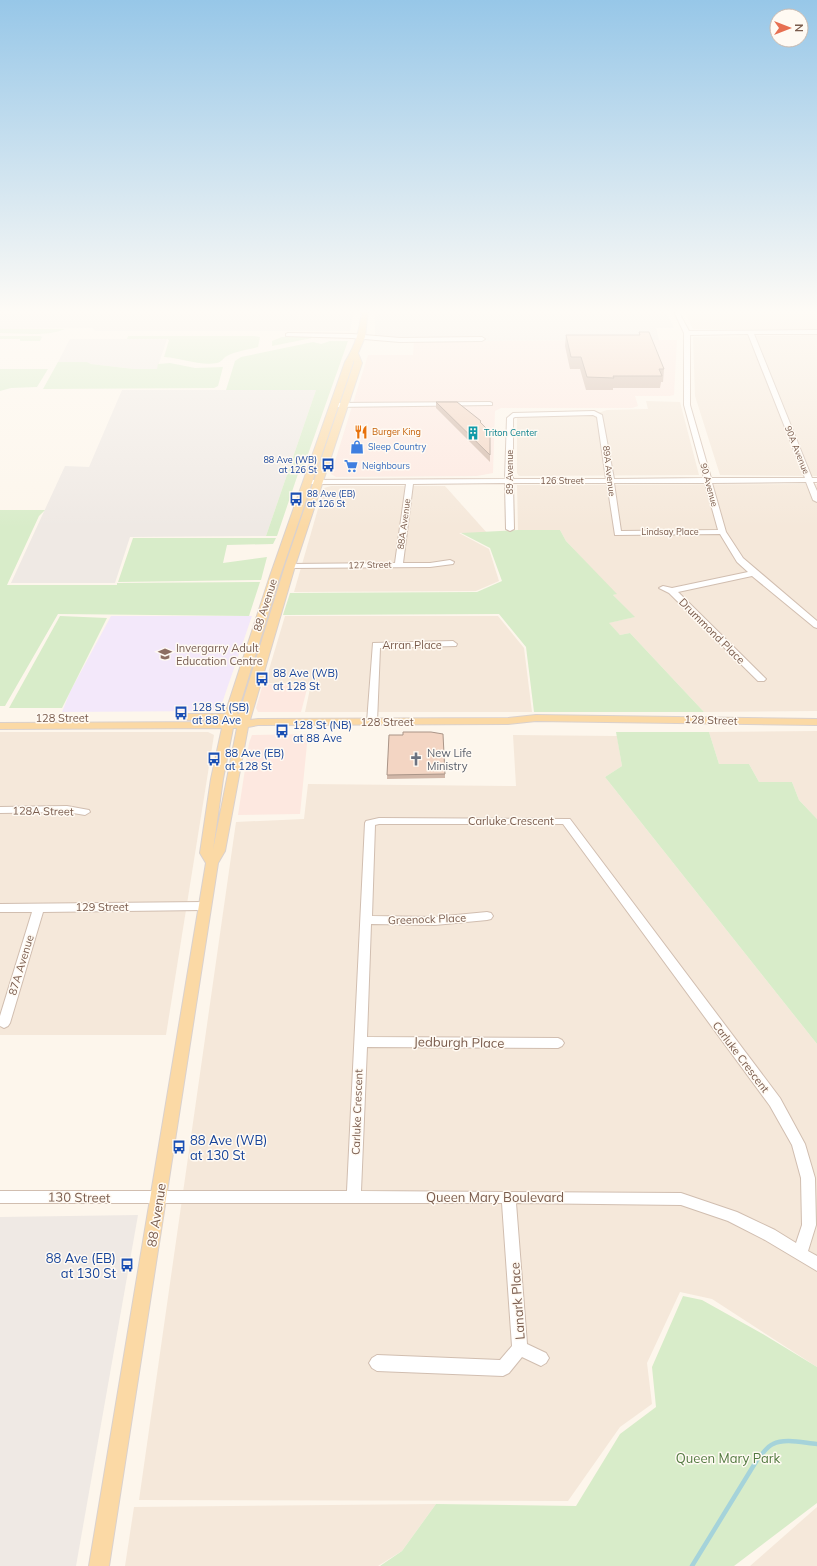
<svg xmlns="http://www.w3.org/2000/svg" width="817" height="1566" font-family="Mulish,sans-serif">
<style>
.residential{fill:#f5e8da}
.commercial{fill:#fde8e0}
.industrial{fill:#efe9e4}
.education{fill:#f3e8fa}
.green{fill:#d8ecc9}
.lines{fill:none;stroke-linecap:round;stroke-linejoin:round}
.stream{stroke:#a5d3da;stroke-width:4.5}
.minor-casing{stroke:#d1beb0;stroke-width:2}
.major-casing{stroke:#dad1cd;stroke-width:2}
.minor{fill:#fff;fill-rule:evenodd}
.major{fill:#fbd9a5;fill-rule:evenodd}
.wall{fill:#d1b7a8}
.building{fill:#f3d5c3;stroke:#aa9588}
.labels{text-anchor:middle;stroke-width:3;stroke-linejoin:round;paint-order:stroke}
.far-food-label{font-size:9px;fill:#c56008;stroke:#fffaf3;text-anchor:start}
.far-culture-label{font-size:9px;fill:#0d838f;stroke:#fffaf3;text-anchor:start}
.far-shop-label{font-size:9px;fill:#366cbe;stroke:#fffaf3;text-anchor:start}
.far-street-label{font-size:9px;fill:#7a5c4d;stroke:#fffaf3}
.far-transit-label{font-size:9px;fill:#164399;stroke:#fffaf3;text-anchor:end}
.street-label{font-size:11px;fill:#7a5c4d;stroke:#fffaf3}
.education-label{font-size:11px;fill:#785e54;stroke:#fffaf3;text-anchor:start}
.transit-label{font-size:11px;fill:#164399;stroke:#fffaf3;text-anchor:start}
.worship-label{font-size:11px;fill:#5b616d;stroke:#fffaf3;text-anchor:start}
.near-street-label{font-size:13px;fill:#7a5c4d;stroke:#fffaf3}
.near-transit-label{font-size:13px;fill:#164399;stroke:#fffaf3;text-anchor:start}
.near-park-label{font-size:13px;fill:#537a41;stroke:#fffaf3}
</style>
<rect width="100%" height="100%" fill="#fdf6ec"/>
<g class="residential">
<path d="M683 309H817V329H693Z"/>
<path d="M817 335V476L720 475 695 396 693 337Z"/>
<path d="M646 401 680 402 699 475 519 476 517 473V417L589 416 607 410 648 409Z"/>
<path d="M817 484V711L704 712 630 633 620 635 608 623 634 617 613 595 616 594 566 541 560 530H518L517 485Z"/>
<path d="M331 486H445L487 533H459L489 549 499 581 476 591 294 592 324 488Z"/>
<path d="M285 616H498L524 648 532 712H305L311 684 265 683Z"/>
<path d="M817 731V819L799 800 792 782H759L749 764H719L709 732Z"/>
<path d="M0 732H208L214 735 166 1035H0Z"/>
<path d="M513 735 617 736 622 766 605 777 817 1044V1367L712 1299 680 1292 647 1363 652 1404 620 1427 568 1501 139 1500 236 822 304 819 308 784 516 786Z"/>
<path d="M436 1504 402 1551 378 1566H125L134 1507Z"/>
<path d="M817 1507V1566H750Z"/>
</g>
<g class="commercial">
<path d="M677 340 674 395 670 396H635L638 406 632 408H501L495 411 493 473 477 476 336 477 331 474 368 355H413L414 342 417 341Z"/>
<path d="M263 684 308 685 301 712H258L256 708Z"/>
<path d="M308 734 300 814 238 815 249 743 252 735Z"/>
</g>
<g class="industrial">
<path d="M0 309H300L298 325 301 309H354L350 331H95L92 328 0 329Z"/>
<path d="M375 309H665L674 328H656L659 340 375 341Z"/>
<path d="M70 339H167L157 369H134L91 364 87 362H58Z"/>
<path d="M122 390H316L266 536 130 537 115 583H11L65 466 89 467Z"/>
<path d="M138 1215 76 1566H0V1217Z"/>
</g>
<path class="education" d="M111 616H252L220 709 214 711 62 712 70 692Z"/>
<g class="green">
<path d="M0 329H65C48 337 19 333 0 333Z"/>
<path d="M0 336H40L42 337 40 341H20V339H0Z"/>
<path d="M128 336H254L260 337 258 347C248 350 236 351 227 356 223 358 222 362 217 363 199 366 182 358 164 357L169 340 167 339H127Z"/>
<path d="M311 336 312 338 272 346V341L282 337Z"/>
<path d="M330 341H348L301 474H298L277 536H266L316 390H226L235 361 241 357 313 342 321 344Z"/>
<path d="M58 362H87L91 364 134 369H157L158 364 170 363 195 368 223 367 218 386 214 388 43 389Z"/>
<path d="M0 369H48L37 387 11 388 0 391Z"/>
<path d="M0 510H45L39 516 7 585H117V583L260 582 249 616 58 614 5 706H0Z"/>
<path d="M518 530H560L566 541 617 594 613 595 635 617 609 623 620 635 630 633 704 712H534L526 647 499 614 283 615 290 593 477 592 502 581 490 548 461 533Z"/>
<path d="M133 538H276L273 544 227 545 223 563 267 557 261 580 118 582Z"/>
<path d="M60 616 107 618 62 708H9Z"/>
<path d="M616 732H709L719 764H749L759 782H792L799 800 817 819V1044L605 777 622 766Z"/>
<path d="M683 1296 702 1300 761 1333 817 1367V1503L734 1566H380L402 1551 436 1504 576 1506 620 1434 656 1407 652 1367Z"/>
</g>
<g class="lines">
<path class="stream" d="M692 1566 757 1460C762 1455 766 1447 773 1444 785 1438 804 1443 817 1444"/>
<g class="minor-casing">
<g id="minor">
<path d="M673 309H677L689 331 817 330V334H754L812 478H817V482H813L817 491V502L813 500 806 482 712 483 726 532 743 558 817 621V628L814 627 752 576 678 592 764 677 766 679 764 681H758L669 593 659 588 663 586 672 588 748 572 737 562 720 534 615 535 607 483H513L514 529 510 531 506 529 505 483 413 484 403 563H430L450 560 454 562 453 564 430 567 290 568 286 566 290 564 395 563 406 484H308L304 482 305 480 505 479 507 418 513 413 594 411 602 415 614 479 704 478 684 405V333ZM748 334 805 478H711L690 405V335ZM593 415 597 417 606 479H513V418L515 417ZM614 483H705L718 530 621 531Z"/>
<path d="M288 333 352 334 400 338 482 337 485 339 482 341 400 342 352 338 286 336V334Z"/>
<path d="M490 402 492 403V405L334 407 331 405 334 403Z"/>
<path d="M453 641 457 644 456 646 380 648 377 722 375 724H369L367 722 373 643Z"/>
<path d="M67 806 89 810 90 812 85 815 67 812 0 813V807Z"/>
<path d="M379 818 570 819 780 1098 805 1144 815 1178 816 1225 808 1251 817 1256V1271L765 1240 728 1221 681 1205 516 1203 527 1344 546 1353 549 1358 546 1363 541 1366 522 1357 509 1373 503 1376 377 1371 372 1368 369 1363 372 1358 377 1355 500 1360 512 1346 502 1203H0V1191H347L365 823 366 821ZM379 824H563L770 1106 792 1145 801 1178 802 1225 796 1243 775 1230 737 1212 681 1193 361 1191 367 1047 558 1048 562 1046 564 1043 562 1040 558 1038 367 1037 371 924 435 925 487 920 491 919 493 916 491 913 487 912 435 917 372 916 375 825Z"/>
<path d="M204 902 208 903 210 906 208 909 204 910 43 912 10 1023 8 1026 4 1028 0 1026V1016L32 912H0V904Z"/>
</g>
</g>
<g class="major-casing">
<path id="major" d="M362 309H368L365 337 358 353 362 363 295 566 250 720 258 719 508 718 536 715 817 719V725L536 721 508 724 258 725 248 727 225 851 218 863 109 1566H89L206 863 200 853 211 779 222 728 0 729V723L223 722 224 720H188L182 717 188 714H225L270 576 345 362C356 345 360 329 362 309ZM354 360V363L285 566 239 714H237L280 576ZM233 728H237L213 850 223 779Z"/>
</g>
<use href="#minor" class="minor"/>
<use href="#major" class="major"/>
</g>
<g class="wall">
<path d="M639 332 664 369 663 382H661L660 388H613V390H586L580 369H570L565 346 566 335H639Z"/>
<path d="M436 402 481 423 490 432V462L436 408Z"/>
<path d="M389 735 445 774V778L387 779Z"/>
</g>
<g class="building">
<path d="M639 332H649L664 369H659L662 376H613L614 378 587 377 581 357H571L566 335H640Z"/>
<path d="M436 402H457L481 421 480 422 490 432V455Z"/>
<path d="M403 732H431L443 734 445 774 387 775 389 735H403Z"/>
</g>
<linearGradient id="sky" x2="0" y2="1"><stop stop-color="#97c7e8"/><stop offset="0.59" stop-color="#fefbf6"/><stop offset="1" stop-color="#fefbf6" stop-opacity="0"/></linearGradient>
<rect width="817" height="528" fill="url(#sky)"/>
<defs>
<g id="restaurant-bare" transform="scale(1.08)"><path d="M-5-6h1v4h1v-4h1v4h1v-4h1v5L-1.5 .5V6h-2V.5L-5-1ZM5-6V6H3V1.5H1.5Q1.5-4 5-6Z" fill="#e8710a" stroke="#fffaf3" stroke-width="2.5" paint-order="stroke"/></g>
<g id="building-bare" transform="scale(1.08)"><path d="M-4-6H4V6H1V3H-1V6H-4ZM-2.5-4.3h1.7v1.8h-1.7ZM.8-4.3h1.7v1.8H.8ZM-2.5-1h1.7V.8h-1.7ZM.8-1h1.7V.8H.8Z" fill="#0f9aa8" stroke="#fffaf3" stroke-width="2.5" paint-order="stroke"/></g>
<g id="shop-bare" transform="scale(1.08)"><path d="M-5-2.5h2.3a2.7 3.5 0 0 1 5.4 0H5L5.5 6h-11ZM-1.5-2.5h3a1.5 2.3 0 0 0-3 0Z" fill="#3f7fe0" stroke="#fffaf3" stroke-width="2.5" paint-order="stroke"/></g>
<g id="bus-bare" transform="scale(1.08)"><path d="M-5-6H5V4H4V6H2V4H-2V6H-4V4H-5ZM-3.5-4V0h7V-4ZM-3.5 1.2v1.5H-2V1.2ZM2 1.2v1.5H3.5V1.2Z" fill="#1a4fb4" stroke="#fffaf3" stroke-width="2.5" paint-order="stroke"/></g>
<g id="supermarket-bare" transform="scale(1.08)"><path d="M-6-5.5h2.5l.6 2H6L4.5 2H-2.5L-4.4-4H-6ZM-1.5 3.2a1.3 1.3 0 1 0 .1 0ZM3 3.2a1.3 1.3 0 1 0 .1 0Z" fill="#3f7fe0" stroke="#fffaf3" stroke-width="2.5" paint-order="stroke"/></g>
<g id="school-bare" transform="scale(1.08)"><path d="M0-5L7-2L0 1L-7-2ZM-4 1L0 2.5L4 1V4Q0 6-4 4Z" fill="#8d6e63" stroke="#fffaf3" stroke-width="2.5" paint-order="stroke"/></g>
<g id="church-bare" transform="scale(1.08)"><path d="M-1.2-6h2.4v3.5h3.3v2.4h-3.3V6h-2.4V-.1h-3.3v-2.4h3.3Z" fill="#6b7280" stroke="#fffaf3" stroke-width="2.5" paint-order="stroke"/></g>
</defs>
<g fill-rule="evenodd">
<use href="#restaurant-bare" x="361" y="432"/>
<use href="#building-bare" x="473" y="433"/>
<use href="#shop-bare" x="357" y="447"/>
<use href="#bus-bare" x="328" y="465"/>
<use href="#supermarket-bare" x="351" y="466"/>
<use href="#bus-bare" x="296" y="499"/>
<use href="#school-bare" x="165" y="654"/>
<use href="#bus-bare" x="262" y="679"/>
<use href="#bus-bare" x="181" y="713"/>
<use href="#bus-bare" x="282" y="731"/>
<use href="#bus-bare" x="214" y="759"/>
<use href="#church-bare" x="416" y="759"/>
<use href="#bus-bare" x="179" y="1147"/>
<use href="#bus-bare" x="127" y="1265"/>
</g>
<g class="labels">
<g class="far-food-label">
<text x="372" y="435">Burger King</text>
</g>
<g class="far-culture-label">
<text x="484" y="436">Triton Center</text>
</g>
<g class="far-shop-label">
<text x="368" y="450">Sleep Country</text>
<text x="362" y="469">Neighbours</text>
</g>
<g class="far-street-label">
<text transform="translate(797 450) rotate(68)" y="3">90A Avenue</text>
<text transform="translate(609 471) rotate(83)" y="3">89A Avenue</text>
<text transform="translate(510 472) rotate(-90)" y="3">89 Avenue</text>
<text x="562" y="484">126 Street</text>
<text transform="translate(709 485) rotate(75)" y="3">90 Avenue</text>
<text transform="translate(404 524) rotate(-82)" y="3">88A Avenue</text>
<text x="670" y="535">Lindsay Place</text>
<text transform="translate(370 565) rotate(-1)" y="3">127 Street</text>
</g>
<g class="far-transit-label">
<text x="317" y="463">88 Ave (WB)<tspan x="317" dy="10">at 126 St</tspan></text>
<text x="307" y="497" text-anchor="start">88 Ave (EB)<tspan x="307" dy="10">at 126 St</tspan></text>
</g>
<g class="street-label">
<text transform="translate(265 605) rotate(-72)" y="4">88 Avenue</text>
<text transform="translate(712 631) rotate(45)" y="4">Drummond Place</text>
<text x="412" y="649">Arran Place</text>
<text x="62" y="722">128 Street</text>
<text transform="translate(711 720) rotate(2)" y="4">128 Street</text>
<text x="387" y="726">128 Street</text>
<text transform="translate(43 811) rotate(1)" y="4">128A Street</text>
<text x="511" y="825">Carluke Crescent</text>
<text x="102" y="911">129 Street</text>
<text transform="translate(427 919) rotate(-2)" y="4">Greenock Place</text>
<text transform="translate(21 965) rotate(-73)" y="4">87A Avenue</text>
<text transform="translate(741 1057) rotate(53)" y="4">Carluke Crescent</text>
<text transform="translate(357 1112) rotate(-88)" y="4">Carluke Crescent</text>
</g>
<g class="education-label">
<text x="176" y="652">Invergarry Adult<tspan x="176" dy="13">Education Centre</tspan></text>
</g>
<g class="transit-label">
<text x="273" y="677">88 Ave (WB)<tspan x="273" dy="13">at 128 St</tspan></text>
<text x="192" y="711">128 St (SB)<tspan x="192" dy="13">at 88 Ave</tspan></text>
<text x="293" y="729">128 St (NB)<tspan x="293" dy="13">at 88 Ave</tspan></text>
<text x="225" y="757">88 Ave (EB)<tspan x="225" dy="13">at 128 St</tspan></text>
</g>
<g class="worship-label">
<text x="427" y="757">New Life<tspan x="427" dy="13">Ministry</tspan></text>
</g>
<g class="near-street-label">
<text transform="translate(459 1042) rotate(1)" y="5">Jedburgh Place</text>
<text transform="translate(79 1197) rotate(1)" y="5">130 Street</text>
<text x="495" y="1202">Queen Mary Boulevard</text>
<text transform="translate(156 1215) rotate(-81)" y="5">88 Avenue</text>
<text transform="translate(517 1301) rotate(-94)" y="5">Lanark Place</text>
</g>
<g class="near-transit-label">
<text x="190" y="1145">88 Ave (WB)<tspan x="190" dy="15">at 130 St</tspan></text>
<text x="116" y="1263" text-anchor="end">88 Ave (EB)<tspan x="116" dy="15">at 130 St</tspan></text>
</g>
<g class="near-park-label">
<text x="728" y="1463">Queen Mary Park</text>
</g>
</g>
<g transform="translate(789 28) rotate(90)"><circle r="19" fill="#fffaf3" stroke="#cabbb1"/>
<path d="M0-3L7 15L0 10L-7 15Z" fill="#e76f51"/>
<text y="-6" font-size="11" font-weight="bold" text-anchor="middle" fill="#7a5c4d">N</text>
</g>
</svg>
